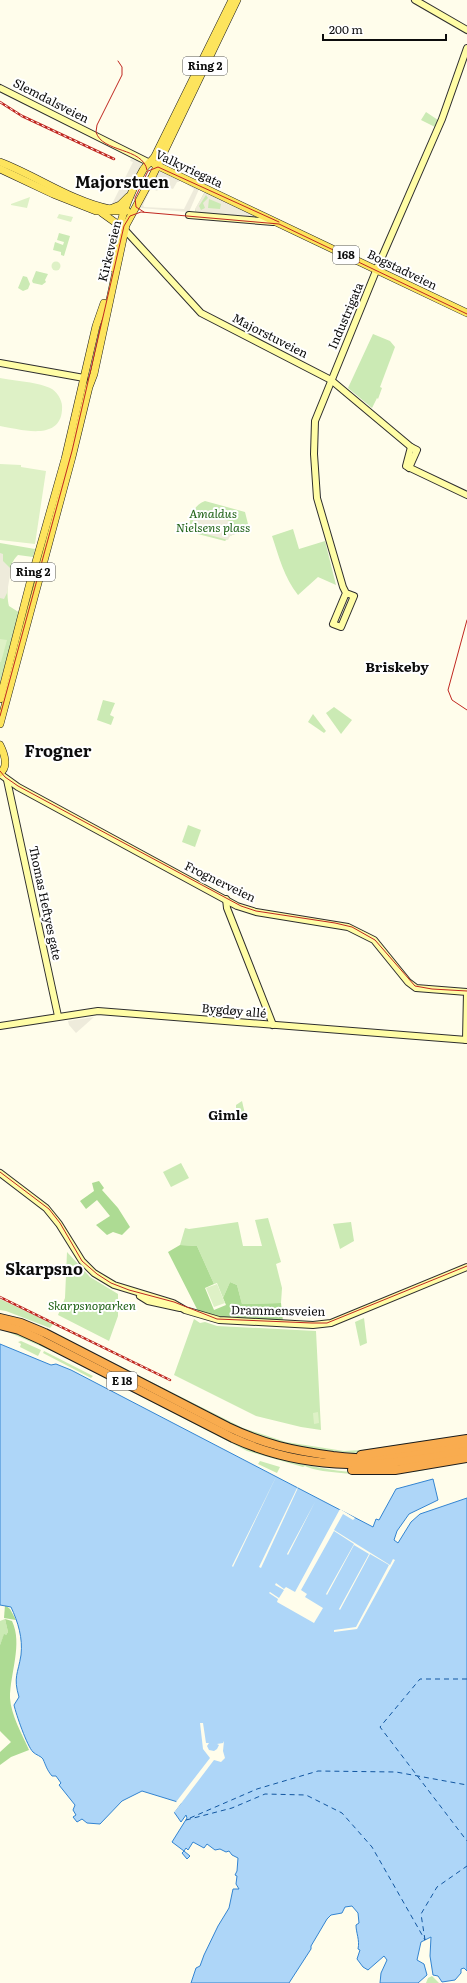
<svg xmlns="http://www.w3.org/2000/svg" width="467" height="1983" font-family="Literata,serif">
<style>
.green{fill:#cbeab4}
.forest{fill:#addb93}
.pitch{fill:#def1c6}
.plaza{fill:#eeebdb;fill-rule:evenodd}
.water{fill:#aed6f8;stroke:#3384d1}
.pier{fill:#fffdeb}
.lines{fill:none;stroke-linecap:round;stroke-linejoin:round}
.ferry{stroke:#1256a1;stroke-width:1;stroke-dasharray:5 4;stroke-linecap:butt}
.secondary-casing{stroke:#2e2e2e;stroke-width:8}
.primary-casing{stroke:#1d1d1d;stroke-width:8}
.highway-casing{stroke:#1d1d1d;stroke-width:10}
.secondary{stroke:#fffda6;stroke-width:6}
.primary{stroke:#fde45d;stroke-width:7}
.highway{stroke:#f9ac4f;stroke-width:8}
.tram{stroke:#c02720;stroke-width:1}
.rail-casing{stroke:#c02720;stroke-width:2.5}
.rail{stroke:#fff;stroke-width:1;stroke-dasharray:3;stroke-linecap:butt}
.labels{text-anchor:middle;stroke-width:4;stroke-linejoin:round;paint-order:stroke}
.shield{fill:#fff;stroke:#555;stroke-width:1}
.shield-label{font-size:11px;font-weight:bold;fill:#0c0c0c}
.street-label{font-size:12px;fill:#0c0c0c;stroke:#fff}
.park-label{font-size:12px;font-style:italic;fill:#23651b;stroke:#fff}
.neighbourhood-label{font-size:13px;font-weight:bold;fill:#0c0c0c;stroke:#fff}
.quarter-label{font-size:14px;font-weight:bold;fill:#0c0c0c;stroke:#fff}
.district-label{font-size:16px;font-weight:bold;fill:#0c0c0c;stroke:#fff}
</style>
<rect width="100%" height="100%" fill="#fffdeb"/>
<g class="green">
<path d="M426 112 438 120 435 127 421 120Z"/>
<path d="M204 193H209L210 195 230 204 226 214 196 213 195 210Z"/>
<path d="M59 233 70 236 64 256 61 255V252L53 250 55 242 63 245 64 242 57 240Z"/>
<path d="M36 271 48 274 45 280 46 282 42 285 33 283 32 281Z"/>
<path d="M23 276 27 277 30 284 28 289 23 291 18 288Z"/>
<path d="M373 334 390 341 395 347 380 387 382 388 378 399 377 398 372 408 348 388Z"/>
<path d="M205 501 245 512 249 528 230 536 225 541 190 532C188 520 193 505 205 501Z"/>
<path d="M293 529 299 549 325 541 336 585 318 577 298 595C284 577 279 557 272 536Z"/>
<path d="M0 543 35 549 33 557 18 555C7 564 6 594 9 606L20 613 0 682Z"/>
<path d="M103 700 115 703 110 715 114 717 111 725 97 720Z"/>
<path d="M334 707 352 720 341 734 326 713Z"/>
<path d="M313 714 326 731 324 733 308 722Z"/>
<path d="M188 825 201 830 195 847 182 842Z"/>
<path d="M242 1101 245 1114V1116L236 1108V1105Z"/>
<path d="M181 1163 189 1178 171 1187 163 1172Z"/>
<path d="M268 1218 281 1262 276 1264 282 1288 281 1303 242 1304 237 1285 230 1282 223 1298 217 1283 214 1284 197 1246 180 1245 185 1228 189 1229 238 1222 243 1246H262L255 1220Z"/>
<path d="M351 1222 354 1241 340 1249 333 1224Z"/>
<path d="M67 1252 90 1277 118 1294V1316L109 1341 58 1315 65 1298Z"/>
<path d="M0 1299 53 1324 50 1328 6 1311 0 1310Z"/>
<path d="M364 1318 367 1343 360 1346 355 1322Z"/>
<path d="M194 1319 200 1323 205 1322 217 1326 316 1331 321 1430 301 1427 256 1416 174 1375Z"/>
<path d="M9 1331 36 1341 239 1444C274 1459 325 1471 363 1473 387 1473 412 1468 436 1466 415 1478 323 1476 305 1466L303 1467 247 1451 61 1355 8 1332Z"/>
<path d="M58 1335 243 1428 286 1442 344 1451 362 1450 449 1437 354 1453 302 1448 256 1436Z"/>
<path d="M21 1341 41 1350 38 1356 20 1347 21 1344 18 1342Z"/>
<path d="M44 1351 93 1376 91 1378 43 1353Z"/>
<path d="M260 1461 280 1467 277 1473 258 1464Z"/>
<path d="M5 1619 8 1632 6 1635H4L0 1645V1621Z"/>
<path d="M432 1976 439 1983H426L428 1978Z"/>
</g>
<g class="forest">
<path d="M99 1181 104 1188 102 1190 118 1208 130 1227 122 1235 113 1232 107 1235 96 1225 110 1216 97 1200 86 1209 80 1201 94 1191 92 1183Z"/>
<path d="M180 1245 197 1246 214 1284 205 1288 214 1310 226 1305 223 1298 230 1282 237 1285 242 1304 281 1303 283 1321 234 1320 199 1313 168 1252Z"/>
<path d="M5 1605 10 1609 16 1620 4 1618Z"/>
<path d="M5 1619 12 1621C23 1644 10 1673 10 1698 11 1715 22 1734 29 1750L11 1757 0 1765V1752L11 1742 0 1731V1645L4 1634 6 1635 8 1632Z"/>
</g>
<g class="pitch">
<path d="M30 197 27 208 11 205V204Z"/>
<path d="M59 214 73 217 71 222 57 218Z"/>
<circle cx="56" cy="266" r="4.5"/>
<path d="M0 378C14 381 40 382 52 389 59 394 63 402 62 410 60 442 19 429 0 426Z"/>
<path d="M0 464 21 465V467L46 471 35 544 0 540Z"/>
<path d="M0 639 7 640 1 662H0Z"/>
<path d="M217 1284 225 1303 214 1307 206 1288Z"/>
<path d="M318 1412 319 1423 314 1424 313 1413Z"/>
</g>
<g class="plaza">
<path d="M131 159 140 161 142 165 123 201 111 206 133 162 130 161Z"/>
<path d="M159 171 199 189 189 212 140 208 157 172ZM180 180 194 189 184 209 144 207 143 205 151 188 157 191 162 185 173 189 177 182H179Z"/>
<path d="M205 192 237 207 264 218 202 212 197 213 195 209ZM206 195 208 198 203 203 205 208 201 210 199 206ZM209 199 221 204 220 209 208 208Z"/>
<path d="M195 512 230 521 234 525 238 533 230 536 228 540 191 530Z"/>
<path d="M0 553 3 554V561L11 569 7 593 4 599 0 598Z"/>
<path d="M94 1017 76 1033 69 1025 68 1021Z"/>
</g>
<path class="water" d="M0 1344 51 1365 56 1364 71 1370 373 1527 376 1519 379 1520 396 1489 433 1479 438 1500 409 1514 397 1531 394 1540 398 1543 411 1522 420 1514 467 1498V1971L464 1968 461 1969V1973L455 1980 442 1982 438 1976 433 1975 430 1956 431 1937 421 1942 417 1960 424 1964 427 1975 418 1983H380L381 1973 387 1960 384 1956 368 1970 363 1967 357 1959 360 1950 358 1949C360 1940 356 1933 356 1925L359 1923 358 1913 352 1906 345 1907 342 1913 331 1915 327 1919 311 1946V1949L289 1983H191L196 1968 200 1966 204 1955 218 1926 229 1908 233 1889H239L236 1884 237 1876 235 1875 237 1871 238 1858 232 1855 229 1851 226 1852 220 1849 215 1850 207 1844 204 1848 193 1842 188 1850 186 1848 184 1851 190 1856 187 1859 182 1853 184 1851 172 1842 187 1818 186 1815 181 1822 174 1812 181 1803 142 1791 122 1801 100 1824 87 1823 82 1819 77 1822 73 1817 76 1815 73 1810 75 1805 59 1785 61 1783 56 1776H52C47 1770 46 1766 43 1759 41 1756 36 1755 33 1752 27 1746 16 1714 14 1705L19 1697C13 1677 18 1674 21 1655 23 1638 18 1622 11 1607L0 1605Z"/>
<g class="pier">
<path d="M277 1475 233 1567 232 1566 275 1479Z"/>
<path d="M298 1486 297 1490 261 1568 259 1567Z"/>
<path d="M318 1496 288 1555 287 1554 316 1500Z"/>
<path d="M340 1509 355 1518 353 1520 343 1514 334 1530 390 1565 393 1559 395 1560 357 1629 334 1632V1630L356 1627 389 1565 370 1554 340 1610 339 1609 369 1554 354 1545 327 1595 326 1594 354 1544 334 1531 301 1590 307 1594 305 1597 323 1608 314 1623 277 1602 278 1599 269 1593 270 1592 279 1598 284 1590 275 1585 276 1583 284 1589 286 1587 295 1592Z"/>
<path d="M200 1723H203L206 1743H209L207 1746 209 1750 214 1751 217 1749 219 1745 217 1744 223 1743 224 1741 223 1751 225 1758 221 1762 214 1760 173 1814V1812L178 1804 176 1802 210 1758 203 1749Z"/>
</g>
<g class="lines">
<g class="ferry">
<path d="M467 1679H420L380 1727 467 1841"/>
<path d="M190 1818 257 1789 318 1771 396 1772 467 1785"/>
<path d="M186 1820 232 1808 265 1794 306 1795 342 1813 372 1847 425 1940"/>
<path d="M425 1940 421 1914 437 1887 467 1866"/>
</g>
<g class="secondary-casing">
<g id="secondary">
<path d="M415 0 467 30"/>
<path d="M0 88 150 163"/>
<path d="M189 215 273 222"/>
<path d="M125 230 201 313 331 380 411 447 417 450 409 468"/>
<path d="M0 363 84 378"/>
<path d="M411 447 406 466 467 495"/>
<path d="M346 593 333 624 341 627 354 596 346 593 343 587 317 498 314 454 315 421 378 266 442 119 467 48"/>
<path d="M0 774 18 787 237 906 256 912 348 927 374 940 408 982 416 988 467 992"/>
<path d="M7 780 58 1016"/>
<path d="M226 899 227 908 273 1025"/>
<path d="M0 1026 98 1011 467 1040"/>
<path d="M466 1040 467 992"/>
<path d="M0 1173 46 1208 59 1224 82 1261 94 1273 114 1285 173 1303 185 1310 219 1320 313 1325 331 1323 467 1267"/>
<path d="M140 1296 148 1301 180 1308"/>
</g>
</g>
<g class="primary-casing">
<g id="primary">
<path d="M0 162C37 176 71 201 110 209"/>
<path d="M154 164 467 313"/>
<path d="M0 169 53 194 96 211H127"/>
<path d="M110 209 120 205 128 197"/>
<path d="M102 213 123 228"/>
<path d="M112 268C115 234 126 200 143 170 146 165 152 161 155 156L232 0"/>
<path d="M0 699 30 583 65 459 96 326 104 303"/>
<path d="M0 724 72 457 89 387 94 374 126 225 152 177 237 0"/>
<path d="M0 745C4 753 9 767 0 773"/>
</g>
</g>
<g class="highway-casing">
<g id="highway">
<path d="M0 1318 21 1323 45 1333 228 1427C266 1445 291 1450 333 1456 351 1458 369 1460 387 1458 414 1455 440 1449 465 1444"/>
<path d="M0 1325 19 1330 41 1340 233 1438C309 1473 386 1468 466 1451"/>
<path d="M361 1455 467 1439"/>
<path d="M352 1470H395L467 1458"/>
</g>
</g>
<use href="#secondary" class="secondary"/>
<use href="#primary" class="primary"/>
<use href="#highway" class="highway"/>
<g class="tram">
<path d="M118 61 122 67V75L97 125 96 132C102 153 143 147 147 170"/>
<path d="M144 212 136 207 135 198 148 171 158 167 279 222"/>
<path d="M467 620 448 690 452 700 467 710"/>
<path d="M0 716 72 451 124 226 130 216 141 212 279 224 467 314"/>
<path d="M0 771 5 777 18 786 241 906 256 911 335 923 352 927 375 940 415 986 432 989 467 991"/>
<path d="M0 1172 49 1209 60 1223 82 1261 97 1274 111 1283 129 1290 174 1302 217 1319 312 1323H327L467 1266"/>
</g>
<g class="rail-casing">
<g id="rail">
<path d="M0 102 22 116 114 159"/>
<path d="M0 1297 170 1380"/>
</g>
</g>
<use href="#rail" class="rail"/>
</g>
<g class="labels">
<g class="shield">
<rect x="183" y="57" width="44" height="18" rx="3"/>
<rect x="333" y="246" width="26" height="18" rx="3"/>
<rect x="11" y="563" width="44" height="18" rx="3"/>
<rect x="107" y="1372" width="30" height="18" rx="3"/>
</g>
<g class="shield-label">
<text x="205" y="70">Ring 2</text>
<text x="346" y="259">168</text>
<text x="33" y="576">Ring 2</text>
<text x="122" y="1385">E 18</text>
</g>
<g class="street-label">
<text transform="translate(51 101) rotate(27)" y="4">Slemdalsveien</text>
<text transform="translate(189 169) rotate(25)" y="4">Valkyriegata</text>
<text transform="translate(110 251) rotate(-76)" y="4">Kirkeveien</text>
<text transform="translate(402 270) rotate(26)" y="4">Bogstadveien</text>
<text transform="translate(346 316) rotate(-67)" y="4">Industrigata</text>
<text transform="translate(270 336) rotate(27)" y="4">Majorstuveien</text>
<text transform="translate(220 882) rotate(26)" y="4">Frognerveien</text>
<text transform="translate(45 903) rotate(78)" y="4">Thomas Heftyes gate</text>
<text transform="translate(234 1011) rotate(5)" y="4">Bygdøy allé</text>
<text transform="translate(278 1311) rotate(1)" y="4">Drammensveien</text>
</g>
<g class="park-label">
<text x="213" y="518">Amaldus<tspan x="213" dy="14">Nielsens plass</tspan></text>
<text x="92" y="1310">Skarpsnoparken</text>
</g>
<g class="neighbourhood-label">
<text x="228" y="1120">Gimle</text>
</g>
<g class="quarter-label">
<text x="397" y="672">Briskeby</text>
</g>
<g class="district-label">
<text x="122" y="188">Majorstuen</text>
<text x="58" y="757">Frogner</text>
<text x="44" y="1275">Skarpsno</text>
</g>
</g>
<path d="M323 34v6h123v-6" fill="none" stroke="#0c0c0c" stroke-width="2"/>
<text x="329" y="34" font-size="12" fill="#0c0c0c" stroke="#ffffff" stroke-width="3" paint-order="stroke">200 m</text>
</svg>
